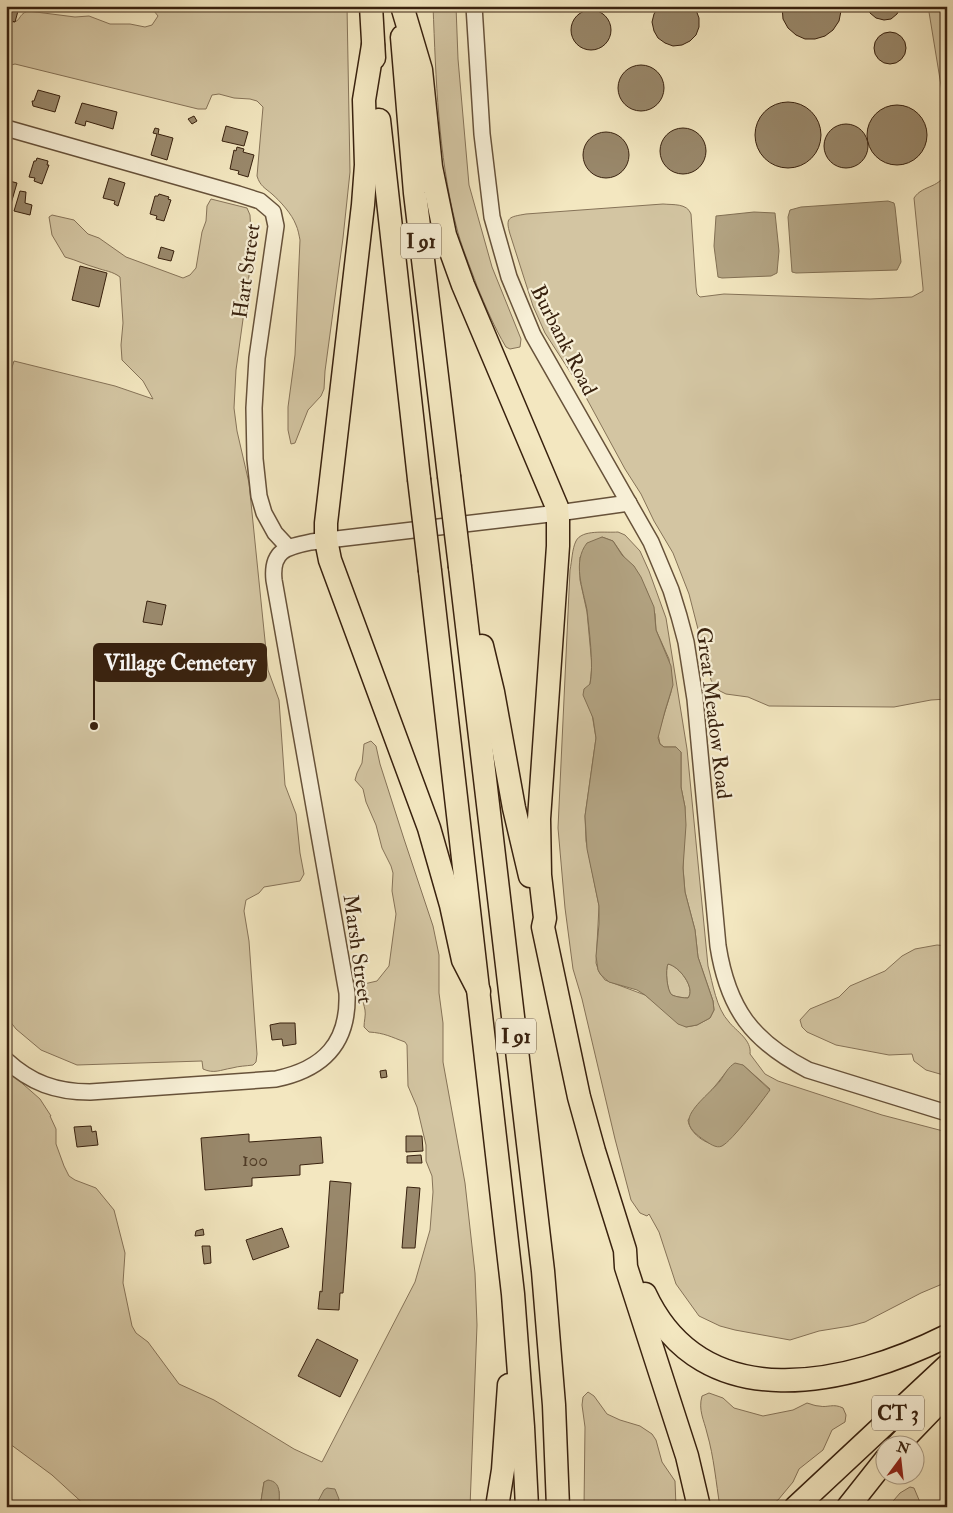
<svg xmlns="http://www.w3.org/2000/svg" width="953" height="1513" font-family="'IM FELL Double Pica',serif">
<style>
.green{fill:#d3c5a2;stroke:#867358;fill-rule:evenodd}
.water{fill:#b3a483;stroke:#827054;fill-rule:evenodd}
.building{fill:#99886b;stroke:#38210e}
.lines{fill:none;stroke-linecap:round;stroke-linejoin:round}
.minor-casing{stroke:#67523a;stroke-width:18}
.highway-casing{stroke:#38210e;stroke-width:25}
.minor{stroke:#f7efd6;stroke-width:15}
.highway{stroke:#f3e7c0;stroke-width:22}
.highway-bridge-casing{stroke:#38210e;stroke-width:25;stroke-linecap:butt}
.highway-bridge{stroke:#f3e7c0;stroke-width:22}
.labels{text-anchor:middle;stroke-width:4.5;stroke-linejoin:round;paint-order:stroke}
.number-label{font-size:19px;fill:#503b25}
.shield{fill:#f7efd6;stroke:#715f4a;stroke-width:1}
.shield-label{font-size:20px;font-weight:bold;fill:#38210e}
.street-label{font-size:21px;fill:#38210e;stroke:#f7efd6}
.leader{fill:none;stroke:#38210e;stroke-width:2}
.callout-dot{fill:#38210e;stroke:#f7efd6;stroke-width:2}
.callout{fill:#38210e;stroke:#38210e;stroke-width:2}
.callout-label{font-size:22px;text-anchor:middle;font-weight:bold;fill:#fff}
</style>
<rect width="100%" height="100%" fill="#f3e7c0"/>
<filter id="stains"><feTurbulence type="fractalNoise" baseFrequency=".004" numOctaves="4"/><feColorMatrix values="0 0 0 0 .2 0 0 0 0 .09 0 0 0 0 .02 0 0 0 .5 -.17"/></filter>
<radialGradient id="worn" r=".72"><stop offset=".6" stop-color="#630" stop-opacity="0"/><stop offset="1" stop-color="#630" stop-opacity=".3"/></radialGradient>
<g class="green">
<path d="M150 6H347L350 172 343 238 325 371 324 389 321 396 308 410 295 443 291 444 288 430V407L295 355 300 240C299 235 298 229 296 225 292 214 280 201 272 194 265 188 260 186 257 176L263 107 257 101 250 99 234 98 219 94 212 95 206 109H198L15 64 11 65 6 80V22C23 24 16 15 28 11L75 17 89 16 110 24H130L145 27 152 25 158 16Z"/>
<path d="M433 6H456L458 59 469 185 492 267 521 339 520 347 510 349 506 347C494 327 486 307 477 286 470 266 461 246 456 225 438 154 436 79 433 6Z"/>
<path d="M928 6H947V122Z"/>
<path d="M947 169V699L931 700 894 707 769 706 748 697 726 694 720 691 714 686 711 680 689 594 673 553 654 521 641 494 625 469 582 390 545 333 533 306 510 234C505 217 509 217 526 214L663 204C673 205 687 203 691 214L696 287 697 294 700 297 724 294 870 299 912 297 923 291V288L914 198C923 184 942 189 947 169Z"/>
<path d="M211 199 247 208 250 215 252 254 236 370 234 408 237 431 249 483 268 670 279 700 285 785 296 814 300 853 304 874 300 881 264 887 259 893 246 900 244 911 249 941 257 1054 256 1062 253 1065C246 1066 239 1066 232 1068 220 1070 214 1074 203 1069L202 1061 77 1065 41 1050 16 1029 6 1016V386L14 361 115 386 153 399 143 381 122 360 121 345 123 323 120 277C112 271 105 271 97 268 86 265 76 260 65 257L52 235 49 217 52 215 74 220 88 234 99 238 126 257 183 278 190 275 196 268 202 232 206 221 207 206Z"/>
<path d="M618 532 625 535 640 551 649 571 666 618 687 749 708 966C713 984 716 1008 729 1022 736 1031 752 1040 750 1054L765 1074 778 1081 882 1115 947 1132V1282L921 1293 865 1322 850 1326 819 1331 790 1340 735 1330 720 1326 699 1316 676 1284 659 1232 649 1214 647 1216 640 1213 631 1200 615 1139 582 999 573 969 565 908 558 828 570 570C572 561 572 549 576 541 582 529 606 533 618 532ZM602 537 613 541 646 589 655 614 656 630 669 659 671 692 658 734 660 744 664 747H676L681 752V787L685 807 683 868 685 892 695 930 698 957 713 1001 714 1010 710 1018 697 1025 686 1027 645 995 605 980 599 972 596 963 599 906 586 841 585 816 596 738 592 714 590 684 592 666 587 612 580 580V557ZM743 1065 770 1089 754 1111 723 1145C709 1147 690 1135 688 1120L727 1071Z"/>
<path d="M371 741 376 746 380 764 404 839 433 926 439 955V993L443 1023V1062L465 1183 475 1273 477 1325 470 1507H279V1491L264 1482 260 1507H87L52 1475 6 1441V1364L10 1352 6 1347V1066L15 1077 40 1099 51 1116H50L56 1129V1144L64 1166 69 1176 75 1180 96 1188 114 1210 125 1253 123 1283 132 1326 136 1333 148 1342 179 1384 214 1400 294 1449 322 1462 415 1282 430 1230 433 1192 432 1176 426 1161V1145L417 1107 408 1086 407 1045 405 1042C391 1037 385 1033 369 1032L364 1027C364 1021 366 1015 365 1010 363 1001 360 992 364 984L377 981 389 966 396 914 392 891 393 873 391 866 382 848 376 825 366 802 363 789 355 780 357 773 362 763 364 744Z"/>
<path d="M937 945 947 946V1076L926 1070 914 1061 912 1054 889 1055 836 1045 807 1032 802 1027 800 1020 810 1009 839 997 850 986 885 971 902 956 915 949Z"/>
<path d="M668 964C679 966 696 988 688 998 684 998 676 997 672 995 667 992 665 969 668 964Z"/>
<path d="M588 1392 594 1396 607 1414 620 1420 640 1426 652 1434 656 1440 662 1462 675 1481 676 1507H584L585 1427 582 1405 583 1397Z"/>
<path d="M709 1393 723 1398 734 1408 763 1416 793 1410 807 1403C811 1404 815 1406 819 1406 828 1408 833 1403 843 1408L846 1415 845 1422 832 1430 823 1450 799 1469 793 1482 778 1500 767 1507H720C716 1483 714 1457 707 1433 704 1420 698 1410 702 1396Z"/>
<path d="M910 1487 914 1488 922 1507H888L900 1493Z"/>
</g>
<g class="water">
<path d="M888 201 894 203 895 207 901 262 897 270 796 273 792 272 788 217 790 210 801 207Z"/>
<path d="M754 212 775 213 779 251 777 273 771 276 722 278 718 277 714 246 716 216Z"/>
<path d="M602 537 613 541 622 555 634 566 641 577 654 607 656 630 671 666 673 685 665 711 658 738 660 744 664 747H676L681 752V787L685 807 686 825 683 868 685 892 695 930 698 957 713 1001 714 1010 710 1018 697 1025 686 1027 678 1024 645 995 637 990 609 982 601 975 598 970 596 956 599 924V906L587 849 585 816 596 738 593 718 583 695 584 689 590 684C594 666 589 629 587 610 583 589 572 562 587 543ZM668 964C679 966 696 988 688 998 684 998 676 997 672 995 667 992 665 969 668 964Z"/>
<path d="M735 1063 743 1065 770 1090C762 1101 732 1141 722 1146 716 1149 709 1143 704 1140 698 1136 687 1128 689 1119 691 1107 712 1091 720 1081 725 1074 728 1067 735 1063Z"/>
<path d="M268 1480C282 1482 279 1495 279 1507H260L264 1482Z"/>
<path d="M327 1488 335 1489 339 1499 337 1507H315L324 1490Z"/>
</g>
<g class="building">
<path d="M6 6H11L10 9 18 11 15 22 6 19Z"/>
<path d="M659 6H692L696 10 699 18V27L696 35 690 41 682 45 673 46 665 43 658 38 654 31 652 22 654 14Z"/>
<path d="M782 6H840L841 11 839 21 833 30 825 36 815 39H805L796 35 788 28 783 19Z"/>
<path d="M867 6H901L897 14 891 19 884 20 876 18 870 13Z"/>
<circle cx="591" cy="30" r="20"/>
<circle cx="890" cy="48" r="16"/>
<circle cx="641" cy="88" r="23"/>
<path d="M38 90 60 96 55 112 33 106 32 101H34Z"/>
<circle cx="788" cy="135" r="33"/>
<path d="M82 103 117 112 113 129 86 121 85 126 75 123Z"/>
<circle cx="897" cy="135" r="30"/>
<path d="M194 116 197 121 192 124 188 119Z"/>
<circle cx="846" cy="146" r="22"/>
<path d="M226 126 248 132 244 146 222 141Z"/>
<path d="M155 128 159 129 158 134 173 138 167 160 151 155 157 134 153 133Z"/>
<circle cx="683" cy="151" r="23"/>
<circle cx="606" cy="155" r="23"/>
<path d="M237 147 244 149 243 152 254 155 248 177 238 174 239 171 230 169 234 150 236 151Z"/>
<path d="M37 158 48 161 47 165H49L42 184 34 181 35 178 29 177 34 161H36Z"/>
<path d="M109 178 125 183 118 206 114 204 115 201 103 198Z"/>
<path d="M6 180 17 183 6 221Z"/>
<path d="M20 191 26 192 25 203 32 205 30 215 14 211Z"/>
<path d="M159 194 169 197 168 199 171 200 164 221 156 219 157 216 150 214 155 196H158Z"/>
<path d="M161 247 174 251 171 261 158 258Z"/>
<path d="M80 266 107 273 99 307 72 300Z"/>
<path d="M147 601 166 605 162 625 143 622Z"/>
<path d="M280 1023H295L296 1044 283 1046 282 1039 272 1040 270 1025Z"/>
<path d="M386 1070 387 1077 381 1078 380 1071Z"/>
<path d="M91 1126 92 1132 96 1131 98 1145 77 1147 74 1127Z"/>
<path d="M249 1134V1142L321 1137 323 1163 300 1165V1175L252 1178V1186L205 1190 201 1138Z"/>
<path d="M406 1136H422L423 1151 406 1152Z"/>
<path d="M421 1155 422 1163H407V1156Z"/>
<path d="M330 1181 351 1183 343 1293H340L339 1310 318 1309 320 1291 322 1292Z"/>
<path d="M407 1187 420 1188 415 1248H402Z"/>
<path d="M282 1228 289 1247 253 1260 246 1240Z"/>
<path d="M203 1229 204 1235 195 1236 196 1231Z"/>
<path d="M202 1246H210L211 1263 204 1264Z"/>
<path d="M317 1339 358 1360 340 1397 298 1376Z"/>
</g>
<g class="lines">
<g class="minor-casing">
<g id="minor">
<path d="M474 6 482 134 492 217 509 277 533 335 651 542 671 590 679 616 686 642 695 699 718 946C728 1009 752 1041 808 1070L947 1113"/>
<path d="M6 128 238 194 260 201 273 212 276 226 257 358 254 408 255 459 259 496 264 513 275 533 288 547"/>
<path d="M6 1060C31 1083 56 1092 90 1092L276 1079C324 1069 349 1043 347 993L274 580C271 551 286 547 311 542L558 513 629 503"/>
</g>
</g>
<g class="highway-casing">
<g id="highway">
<path d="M371 6 374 58"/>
<path d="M402 6 421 70 431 167 445 235 463 285 557 507 558 519V546L539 819 540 875 545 918 543 927 579 1097 594 1151 625 1250 626 1267 687 1456 699 1507"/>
<path d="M402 37 415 193 449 476"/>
<path d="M373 45 364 100 366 165 363 205 326 523V540L330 560 429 828 451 905 463 960 479 991"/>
<path d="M379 120 419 479"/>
<path d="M460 567 543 1271 554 1405 558 1507"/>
<path d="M430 571 513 1294 523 1427 527 1507"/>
<path d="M482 646 493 692 514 808 530 876"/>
<path d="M645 1294C703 1419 849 1385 947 1336"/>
<path d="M897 1446 947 1394"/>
<path d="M497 1507 503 1470 509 1385"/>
<path d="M796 1507 947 1366"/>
<path d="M848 1507 886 1459"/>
</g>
</g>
<use href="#minor" class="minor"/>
<use href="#highway" class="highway"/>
<g class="highway-bridge-casing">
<g id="highway-bridge">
<path d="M449 476 460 567"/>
<path d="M419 479 430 571"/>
</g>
</g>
<use href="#highway-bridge" class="highway-bridge"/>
</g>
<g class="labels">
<g class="number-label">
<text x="255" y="1166">100</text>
</g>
<g class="shield">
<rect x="401" y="223.5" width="40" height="35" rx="4"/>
<rect x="496" y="1018.5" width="40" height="35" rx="4"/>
<rect x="872" y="1395.5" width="52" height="35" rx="4"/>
</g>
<g class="shield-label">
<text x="421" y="248">I 91</text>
<text x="516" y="1043">I 91</text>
<text x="898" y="1420">CT 3</text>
</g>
<g class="street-label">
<text transform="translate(246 271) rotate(-82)" y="7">Hart Street</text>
<text transform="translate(564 340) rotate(63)" y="7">Burbank Road</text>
<text transform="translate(714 713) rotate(83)" y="7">Great Meadow Road</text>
<text transform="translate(358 949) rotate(82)" y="7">Marsh Street</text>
</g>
</g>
<path class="leader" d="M94 726L94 663"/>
<circle class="callout-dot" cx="94" cy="726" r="5"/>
<rect class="callout" x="94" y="644" width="172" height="37" rx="5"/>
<g class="callout-label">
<text x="180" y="670">Village Cemetery</text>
</g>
<rect width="953" height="1513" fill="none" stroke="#f3e7c0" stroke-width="25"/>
<rect x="8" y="8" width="938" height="1498" fill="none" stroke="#38210e" stroke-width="2.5"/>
<rect x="12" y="12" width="928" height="1488" fill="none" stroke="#38210e"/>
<g transform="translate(900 1460) rotate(15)"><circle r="24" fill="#f7efd6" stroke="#ab9d86"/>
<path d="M0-4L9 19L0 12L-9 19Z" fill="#8f2418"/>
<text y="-8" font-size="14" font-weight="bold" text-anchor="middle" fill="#38210e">N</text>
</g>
<rect width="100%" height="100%" filter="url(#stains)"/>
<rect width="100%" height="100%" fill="url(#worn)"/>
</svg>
